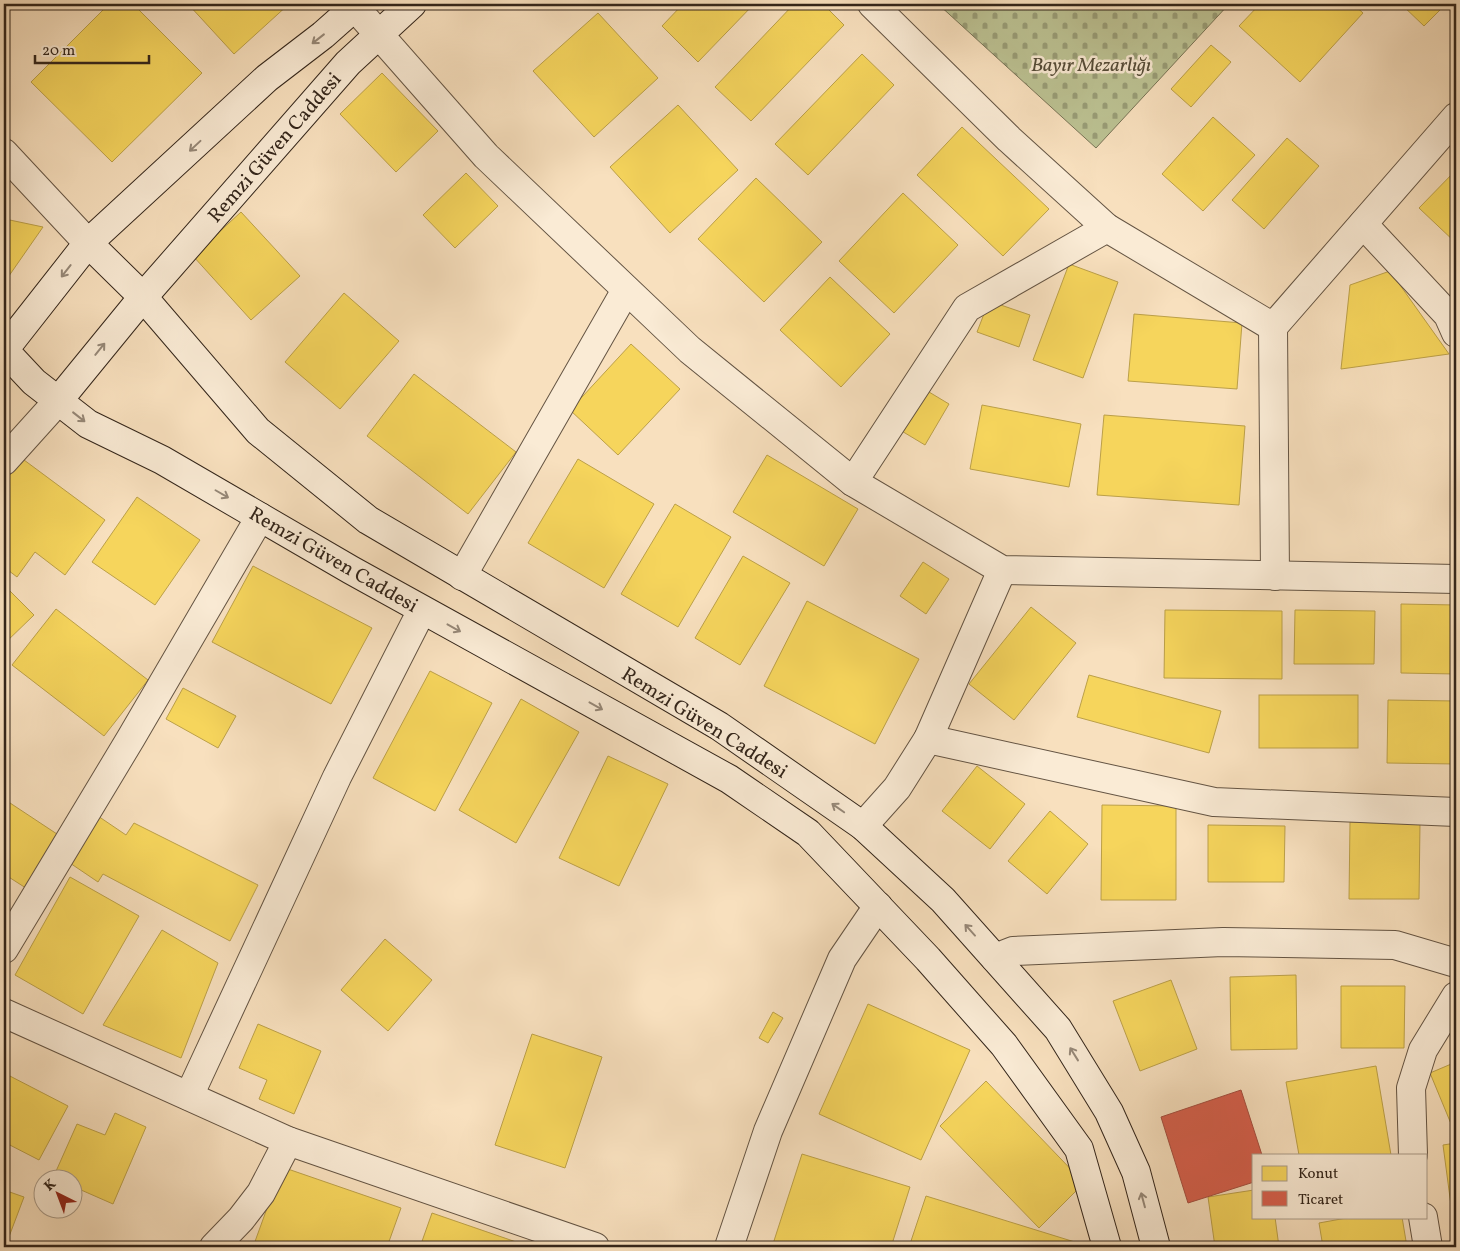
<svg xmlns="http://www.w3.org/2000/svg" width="1460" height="1251" font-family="Vollkorn,serif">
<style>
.cemetery{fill:url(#cemetery-stones);stroke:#787456}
.homes{fill:#f6d55c;stroke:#bca048}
.shops{fill:#d6604d;stroke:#a54e3e}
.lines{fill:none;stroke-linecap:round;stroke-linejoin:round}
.minor-casing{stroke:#645443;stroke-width:30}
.secondary-casing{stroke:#33251a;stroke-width:30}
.minor{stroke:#faebd5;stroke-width:28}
.secondary{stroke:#faebd5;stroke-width:28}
.oneway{stroke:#968878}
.labels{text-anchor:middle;stroke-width:5;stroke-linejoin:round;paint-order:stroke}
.park-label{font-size:20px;font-style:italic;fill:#554c38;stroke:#faebd5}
.street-label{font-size:20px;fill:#33251a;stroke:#faebd5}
</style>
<defs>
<pattern id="cemetery-stones" width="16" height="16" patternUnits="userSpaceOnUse" patternTransform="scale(1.25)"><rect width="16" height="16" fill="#bcc293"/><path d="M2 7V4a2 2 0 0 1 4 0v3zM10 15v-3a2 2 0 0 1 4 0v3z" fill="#999d77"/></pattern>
</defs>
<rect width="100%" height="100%" fill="#f8e0be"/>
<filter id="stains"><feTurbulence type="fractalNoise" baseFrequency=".004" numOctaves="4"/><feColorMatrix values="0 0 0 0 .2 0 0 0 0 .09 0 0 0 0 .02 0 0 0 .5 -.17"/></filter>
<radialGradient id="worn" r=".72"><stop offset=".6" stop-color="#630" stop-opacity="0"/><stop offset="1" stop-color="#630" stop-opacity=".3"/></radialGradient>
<path class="cemetery" d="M938 4H1229L1096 148Z"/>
<g class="homes">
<path d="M109 4H133L202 73 112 162 31 82Z"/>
<path d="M188 4H289L234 54Z"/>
<path d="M683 4H754L698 62 662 26Z"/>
<path d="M794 4H823L844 25 751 121 715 87Z"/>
<path d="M1260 4H1353L1363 13 1300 82 1239 26Z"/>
<path d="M1401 4H1446L1424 26Z"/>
<path d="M598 13 658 78 594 137 533 71Z"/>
<path d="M1211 45 1231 62 1191 107 1171 89Z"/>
<path d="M862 54 894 85 808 175 775 144Z"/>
<path d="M382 73 438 131 396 172 340 114Z"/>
<path d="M678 105 738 170 670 233 610 167Z"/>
<path d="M1213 117 1255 155 1203 211 1162 174Z"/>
<path d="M962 127 1049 209 1003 256 917 175Z"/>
<path d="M1287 138 1319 166 1264 229 1232 200Z"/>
<path d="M1456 170V243L1419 208Z"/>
<path d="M466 173 498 206 455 248 423 215Z"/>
<path d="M756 178 822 242 764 302 698 239Z"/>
<path d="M903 193 958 245 894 313 839 261Z"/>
<path d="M241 212 300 276 251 320 193 256Z"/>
<path d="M5 219 43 227 4 283V220Z"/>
<path d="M1069 264 1118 282 1083 378 1033 360Z"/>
<path d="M1390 271 1449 354 1341 369 1350 285Z"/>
<path d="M830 277 890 334 841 387 780 330Z"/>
<path d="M344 293 399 341 340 409 285 362Z"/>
<path d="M989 301 1030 315 1019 347 977 332Z"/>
<path d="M1134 314 1242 323 1237 389 1128 381Z"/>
<path d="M631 344 680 389 618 455 570 410Z"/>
<path d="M414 374 516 452 468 514 367 436Z"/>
<path d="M924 389 949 404 925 445 900 430Z"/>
<path d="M982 405 1081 424 1069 487 970 469Z"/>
<path d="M1104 415 1245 426 1239 505 1097 495Z"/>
<path d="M767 455 858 509 824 566 733 512Z"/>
<path d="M20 457 105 520 65 575 35 552 17 577 4 567V478Z"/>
<path d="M578 459 654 504 604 588 528 543Z"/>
<path d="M137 497 200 540 155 605 92 562Z"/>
<path d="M675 504 731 537 678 627 621 594Z"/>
<path d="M743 556 790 583 740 665 695 638Z"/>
<path d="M923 562 949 579 926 614 900 596Z"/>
<path d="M253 566 372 628 331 704 212 642Z"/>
<path d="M4 585 34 615 4 644Z"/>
<path d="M807 601 919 659 875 744 764 686Z"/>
<path d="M1401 604 1456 605V674L1401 673Z"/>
<path d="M1031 607 1076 643 1014 720 969 684Z"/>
<path d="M56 609 148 680 104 736 12 665Z"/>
<path d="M1165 610 1282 611V679L1164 678Z"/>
<path d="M1295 610 1375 611 1374 664H1294Z"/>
<path d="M430 671 492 703 435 811 373 778Z"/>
<path d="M1089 675 1221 711 1209 753 1077 717Z"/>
<path d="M183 688 236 716 218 748 166 719Z"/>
<rect x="1259" y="695" width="99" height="53"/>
<path d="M521 699 579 732 516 843 459 810Z"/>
<path d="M1388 700 1456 701V764L1387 763Z"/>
<path d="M608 756 668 784 619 886 559 858Z"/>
<path d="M977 766 1025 804 990 849 942 811Z"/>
<path d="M4 799 63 838 29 890 4 874Z"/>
<path d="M1102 805 1176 806V900H1101Z"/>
<path d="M1050 811 1088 844 1047 894 1008 861Z"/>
<path d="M95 814 126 835 134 823 258 885 230 941 103 874 98 882 64 859Z"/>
<path d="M1350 822 1420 823 1419 899H1349Z"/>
<path d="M1208 825 1285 826 1284 882H1208Z"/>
<path d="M70 877 139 916 83 1014 15 975Z"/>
<path d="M162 930 218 963 181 1058 103 1025Z"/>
<path d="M385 939 432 980 388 1031 341 990Z"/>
<path d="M1296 975 1297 1049 1231 1050 1230 977Z"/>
<path d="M1171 980 1197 1049 1140 1071 1113 1001Z"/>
<path d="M1341 986H1405L1404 1048H1341Z"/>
<path d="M868 1004 970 1050 921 1160 819 1114Z"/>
<path d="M773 1012 783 1018 768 1043 759 1038Z"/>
<path d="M258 1024 321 1051 294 1114 259 1099 267 1080 239 1068Z"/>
<path d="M532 1034 602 1057 565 1168 495 1145Z"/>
<path d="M1456 1062V1130L1454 1131 1430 1073Z"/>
<path d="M1376 1066 1391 1155H1299L1286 1082Z"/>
<path d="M6 1074 68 1106 39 1160 4 1142V1078Z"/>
<path d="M986 1081 1084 1183 1039 1228 940 1126Z"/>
<path d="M115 1113 146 1127 113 1204 72 1186V1178H53L77 1124 105 1135Z"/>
<path d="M1456 1143V1228H1454L1443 1145Z"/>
<path d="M802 1154 910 1187 892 1244 902 1247H772Z"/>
<path d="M282 1167 401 1208 387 1247H253Z"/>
<path d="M4 1190 24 1197 7 1242 4 1240Z"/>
<path d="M1254 1190V1217H1275L1279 1247H1215L1208 1197Z"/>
<path d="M926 1196 1091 1247H909Z"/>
<path d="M432 1213 522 1244 521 1247H420Z"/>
<path d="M1352 1217H1402L1407 1247H1323L1319 1223Z"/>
</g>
<path class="shops" d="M1241 1090 1262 1155H1254V1182L1188 1203 1161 1117Z"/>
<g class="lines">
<g class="minor-casing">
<g id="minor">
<path d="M352 4 486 156 690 350 853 482 1002 570 1456 579"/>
<path d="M872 4 1009 139 1107 228 1273 327"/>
<path d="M4 153 88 243"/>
<path d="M1363 224 1448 315 1456 333"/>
<path d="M4 461 58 401"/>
<path d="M853 482 967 308 1107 228"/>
<path d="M462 576 626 290"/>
<path d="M1275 576 1273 327 1456 117"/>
<path d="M928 739 1214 802 1456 812"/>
<path d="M863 826 897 788 928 739 1002 570"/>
<path d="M4 949 131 738 260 517"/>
<path d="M995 958 1013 951 1223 942 1395 945 1456 963"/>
<path d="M4 1013 288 1141 595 1247"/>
<path d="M189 1096 337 777 422 610"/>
<path d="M1413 1155 1411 1088 1423 1050 1456 996"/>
<path d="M1423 1217 1428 1247"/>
<path d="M214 1247 241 1219 261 1193 288 1141"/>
<path d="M729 1247 768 1131 842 959 878 906"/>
</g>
</g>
<g class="secondary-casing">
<g id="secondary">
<path d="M358 4 323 35 267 78 88 243 4 350 34 382 88 424 162 460 351 570 729 779 808 833 928 959 1004 1045 1079 1149 1107 1247"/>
<path d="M88 243 143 297 258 431 368 520 719 726 863 826 943 900 1058 1029 1109 1112 1136 1172 1156 1247"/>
<path d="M58 401 143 297 348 63 412 4"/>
</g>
</g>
<use href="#minor" class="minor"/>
<use href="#secondary" class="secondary"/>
</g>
<defs><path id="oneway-shaft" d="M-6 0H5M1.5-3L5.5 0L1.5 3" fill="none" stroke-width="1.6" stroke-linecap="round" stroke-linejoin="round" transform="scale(1.25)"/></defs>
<g class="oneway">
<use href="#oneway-shaft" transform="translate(318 39) rotate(142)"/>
<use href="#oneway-shaft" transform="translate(195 146) rotate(137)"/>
<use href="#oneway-shaft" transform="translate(66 271) rotate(128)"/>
<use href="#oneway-shaft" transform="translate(100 349) rotate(-51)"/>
<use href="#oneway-shaft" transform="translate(79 417) rotate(38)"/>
<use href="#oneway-shaft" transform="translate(222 494) rotate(30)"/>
<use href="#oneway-shaft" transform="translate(454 628) rotate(29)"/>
<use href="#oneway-shaft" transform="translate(596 706) rotate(29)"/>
<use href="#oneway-shaft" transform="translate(838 808) rotate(-145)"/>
<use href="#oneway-shaft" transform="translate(970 930) rotate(-132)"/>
<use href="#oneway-shaft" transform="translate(1074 1054) rotate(-122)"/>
<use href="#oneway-shaft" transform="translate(1143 1200) rotate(-105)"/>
</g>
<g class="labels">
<g class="park-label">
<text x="1091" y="71">Bayır Mezarlığı</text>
</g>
<g class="street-label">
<text transform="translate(274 147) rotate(-49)" y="7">Remzi Güven Caddesi</text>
<text transform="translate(334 559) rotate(30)" y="7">Remzi Güven Caddesi</text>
<text transform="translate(705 722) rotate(32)" y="7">Remzi Güven Caddesi</text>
</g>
</g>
<rect width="1460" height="1251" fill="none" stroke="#f8e0be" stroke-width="20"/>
<rect x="5" y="5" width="1450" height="1241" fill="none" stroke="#33251a" stroke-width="2.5"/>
<rect x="10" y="10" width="1440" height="1231" fill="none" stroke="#33251a"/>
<rect x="1252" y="1154" width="175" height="65" fill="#faebd5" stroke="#aa9c8a"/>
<rect x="1262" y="1166" width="25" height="15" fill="#f6d55c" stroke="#aa9c8a"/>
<text x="1298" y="1178" font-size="15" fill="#33251a">Konut</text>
<rect x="1262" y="1191" width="25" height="15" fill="#d6604d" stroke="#aa9c8a"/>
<text x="1298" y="1204" font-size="15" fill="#33251a">Ticaret</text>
<g transform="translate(58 1194) rotate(318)"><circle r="24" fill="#faebd5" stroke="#aa9c8a"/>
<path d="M0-4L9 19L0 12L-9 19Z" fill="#8f2418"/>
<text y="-8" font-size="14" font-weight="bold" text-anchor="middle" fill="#33251a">K</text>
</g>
<path d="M35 55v8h114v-8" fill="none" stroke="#33251a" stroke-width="2.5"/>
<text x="42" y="55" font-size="15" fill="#33251a" stroke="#faebd5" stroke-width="4" paint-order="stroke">20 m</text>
<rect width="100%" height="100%" filter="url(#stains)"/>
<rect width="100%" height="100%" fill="url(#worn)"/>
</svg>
